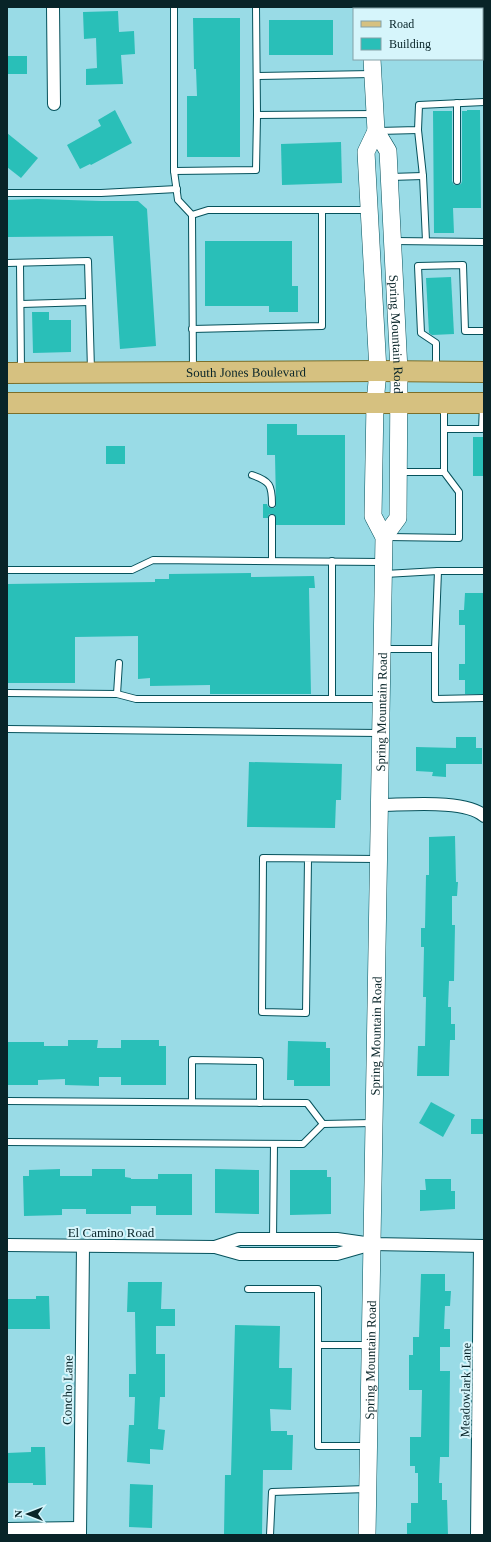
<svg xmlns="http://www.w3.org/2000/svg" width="491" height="1542" font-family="Georgia,serif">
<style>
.building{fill:#29bfb8}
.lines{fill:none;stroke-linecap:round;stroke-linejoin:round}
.lane-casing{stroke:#06525c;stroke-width:8}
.street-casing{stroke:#06525c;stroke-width:14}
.secondary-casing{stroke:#06525c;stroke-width:18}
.primary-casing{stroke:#7c6f2a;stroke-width:22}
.lane{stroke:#fff;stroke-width:6}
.street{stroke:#fff;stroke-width:12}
.secondary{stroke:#fff;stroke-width:17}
.primary{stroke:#d6c180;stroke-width:20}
.labels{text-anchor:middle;stroke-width:4;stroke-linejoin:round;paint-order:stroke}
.street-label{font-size:13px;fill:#082428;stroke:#d6f5fb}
</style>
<rect width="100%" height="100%" fill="#99dbe6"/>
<g class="building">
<path d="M118 11 119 32 134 31 135 54 121 55 123 84 86 85V69L97 68 96 38 84 39 83 12Z"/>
<path d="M193 18H240V157H187V96H197L196 69H194Z"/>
<rect x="269" y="20" width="64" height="35"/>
<rect x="7" y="56" width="20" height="18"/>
<path d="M115 110 132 143 91 165 90 164 80 169 67 145 101 126 98 120Z"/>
<path d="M467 110H480L481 208H453L454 233H434L433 111H452V181L454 185H457L461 184 462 181V111H467Z"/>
<path d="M7 133 38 158 21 178 7 167Z"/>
<path d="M341 142 342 183 282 185 281 144Z"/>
<path d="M37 199 101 201H138L147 209 156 346 120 349 113 236 7 237V200Z"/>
<path d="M205 241H292V286H298V312H269V306H205Z"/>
<path d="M451 277 454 334 432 335 429 333 426 278Z"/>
<path d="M32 312H49V320H71V352L33 353Z"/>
<path d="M267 424H297V435H345V525H276V518L274 514H269L268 518H263V504H267L268 507 272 508H275L276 504 275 455H267Z"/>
<rect x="473" y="437" width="11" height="39"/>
<rect x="106" y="446" width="19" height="18"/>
<path d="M251 573V577L314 576 315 588H309L311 694H210V685L150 686V678L138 679V636L75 637V683H7V584L155 582V579H169V574Z"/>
<path d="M465 593H484V694H465V680H459V664H465V625H459V610H464Z"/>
<path d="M456 737H476V748H482V764H446V777L432 776 433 772 416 771V747L456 748Z"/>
<path d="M249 762 342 764 341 800H336L335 828 247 827Z"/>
<path d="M455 836 456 882H458L457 896H452V925H455L454 981H449L448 1007H451V1024H455V1040H450L449 1076H417L418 1046H425L426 997H423L424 947H421V928H425L426 875H429V837Z"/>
<path d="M68 1040H98L97 1048H121V1040H159V1046H166V1085H121V1077H99V1086L65 1085V1079L38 1080V1085H7V1042H44V1046H68Z"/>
<path d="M288 1041 326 1042V1048H330V1086H294V1080H287Z"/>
<path d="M431 1102 455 1115 443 1137 419 1123Z"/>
<rect x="471" y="1119" width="13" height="15"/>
<path d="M60 1169V1176H92V1169H125V1177L131 1178V1179H158V1174H192V1215H156V1206H131V1214H86V1209H62V1215L24 1216 23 1176H29V1170Z"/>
<path d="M215 1169 259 1170V1214L215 1213Z"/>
<path d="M290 1170H327V1177H331V1214L290 1215Z"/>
<path d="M425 1179H451V1191H455V1209L420 1211V1190H426Z"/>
<path d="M421 1274H445V1291H451L450 1306H445L444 1329H450V1347H440V1371H450L449 1457H440L439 1483H442V1500H447L448 1535H407V1523H411V1503H418V1473H415V1466H410V1437H421L422 1390H409V1355H413V1337H419Z"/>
<path d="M128 1282H162L161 1309H175V1326H156V1354H165V1397H160L158 1429 165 1430 163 1450 150 1449V1464L127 1462 129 1425H134L135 1397H129V1374H136L135 1312H127Z"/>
<path d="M36 1296H49L50 1329H7V1299H36Z"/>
<path d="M235 1325 280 1326 279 1368H292L291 1410 270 1409 271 1431H287V1435H293L292 1470H263L262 1535H224L225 1475H231Z"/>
<path d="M31 1447H45L46 1485H33V1483H7V1453L31 1452Z"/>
<path d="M130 1484 153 1485 152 1528 129 1527Z"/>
</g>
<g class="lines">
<g class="lane-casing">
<g id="lane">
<path d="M174 7V171L256 170 257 115 374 114"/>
<path d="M256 7 257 115"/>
<path d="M258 76 372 74"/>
<path d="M457 103V181"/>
<path d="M418 130 423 176 426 241"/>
<path d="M378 131 418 130 419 105 484 102"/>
<path d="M174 171 178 200 192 215"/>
<path d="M390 177 423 176"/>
<path d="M7 193H101L177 189"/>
<path d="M394 241 484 242"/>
<path d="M7 263 88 261 91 370"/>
<path d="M20 263 21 371"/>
<path d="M21 304 89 302"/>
<path d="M192 329 322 326V210"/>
<path d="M193 370 192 215 208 210H369"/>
<path d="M436 370V343L421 333 418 266 463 265 465 331H484"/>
<path d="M445 429H482L483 405"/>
<path d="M400 472H444V405"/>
<path d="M252 475C270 481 272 485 272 504"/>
<path d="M272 518V561"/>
<path d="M388 537 459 538V492L444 472"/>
<path d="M7 570H132L153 560 382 562"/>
<path d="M438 571H484"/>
<path d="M384 649H435L438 571 385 574"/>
<path d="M435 649V699L484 698"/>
<path d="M7 693 117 694 119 663"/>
<path d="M117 694 136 699H380"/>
<path d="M332 699V561"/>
<path d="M7 729 379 733"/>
<path d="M308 859 306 1013 262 1012 263 858 377 859"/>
<path d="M7 1101 307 1103 323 1124 372 1123"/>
<path d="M192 1102V1060L260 1061V1103"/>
<path d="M7 1142 303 1144 323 1124"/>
<path d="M273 1239 274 1144"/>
<path d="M248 1289H318V1446H367"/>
<path d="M318 1345H369"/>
<path d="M270 1535 272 1492 367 1489"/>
</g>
</g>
<g class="street-casing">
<g id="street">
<path d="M53 7 54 104"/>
<path d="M380 805C405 805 466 799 484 816"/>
<path d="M7 1245 215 1247 240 1254H337L372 1244"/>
<path d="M215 1247 239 1239H337L372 1244 484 1246"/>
<path d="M7 1529 80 1528"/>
<path d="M80 1535 83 1246"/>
<path d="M477 1535 480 1246"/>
</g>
</g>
<g class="secondary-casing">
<g id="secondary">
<path d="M369 7V9"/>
<path id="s1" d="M372 59 376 131 388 151 399 371 398 518 384 537"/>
<path id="s2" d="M367 1535 384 537 373 516 375 403 378 371 366 152 376 131"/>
</g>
</g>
<g class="primary-casing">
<g id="primary">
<path id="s3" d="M7 373 378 371 484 372"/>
<path d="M7 403H484"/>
</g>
</g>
<use href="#lane" class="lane"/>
<use href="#street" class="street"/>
<use href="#secondary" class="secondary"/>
<use href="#primary" class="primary"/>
</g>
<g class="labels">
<g class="street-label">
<text dy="5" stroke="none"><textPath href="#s1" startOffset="279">Spring Mountain Road</textPath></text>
<text dy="5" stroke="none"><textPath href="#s3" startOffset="239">South Jones Boulevard</textPath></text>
<text dy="5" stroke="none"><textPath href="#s2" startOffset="823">Spring Mountain Road</textPath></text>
<text dy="5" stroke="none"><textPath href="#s2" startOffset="499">Spring Mountain Road</textPath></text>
<text x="111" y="1237">El Camino Road</text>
<text dy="5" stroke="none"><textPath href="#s2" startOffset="175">Spring Mountain Road</textPath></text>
<text transform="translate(67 1390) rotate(-89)" y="5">Concho Lane</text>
<text transform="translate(465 1390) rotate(-89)" y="5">Meadowlark Lane</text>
</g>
</g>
<rect width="491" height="1542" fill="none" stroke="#082428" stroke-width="16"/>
<rect x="353" y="8" width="130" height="52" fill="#d6f5fb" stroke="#84a1a7"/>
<rect x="361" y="21" width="20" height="6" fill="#d6c180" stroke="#84a1a7"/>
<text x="389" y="28" font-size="12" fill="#082428">Road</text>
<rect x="361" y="38" width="20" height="12" fill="#29bfb8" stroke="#84a1a7"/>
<text x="389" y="48" font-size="12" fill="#082428">Building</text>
<g transform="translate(28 1514) rotate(270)" stroke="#d6f5fb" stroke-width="3" paint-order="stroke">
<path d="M0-3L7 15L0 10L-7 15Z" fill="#082428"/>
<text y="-6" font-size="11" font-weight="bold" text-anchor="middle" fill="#082428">N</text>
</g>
</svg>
